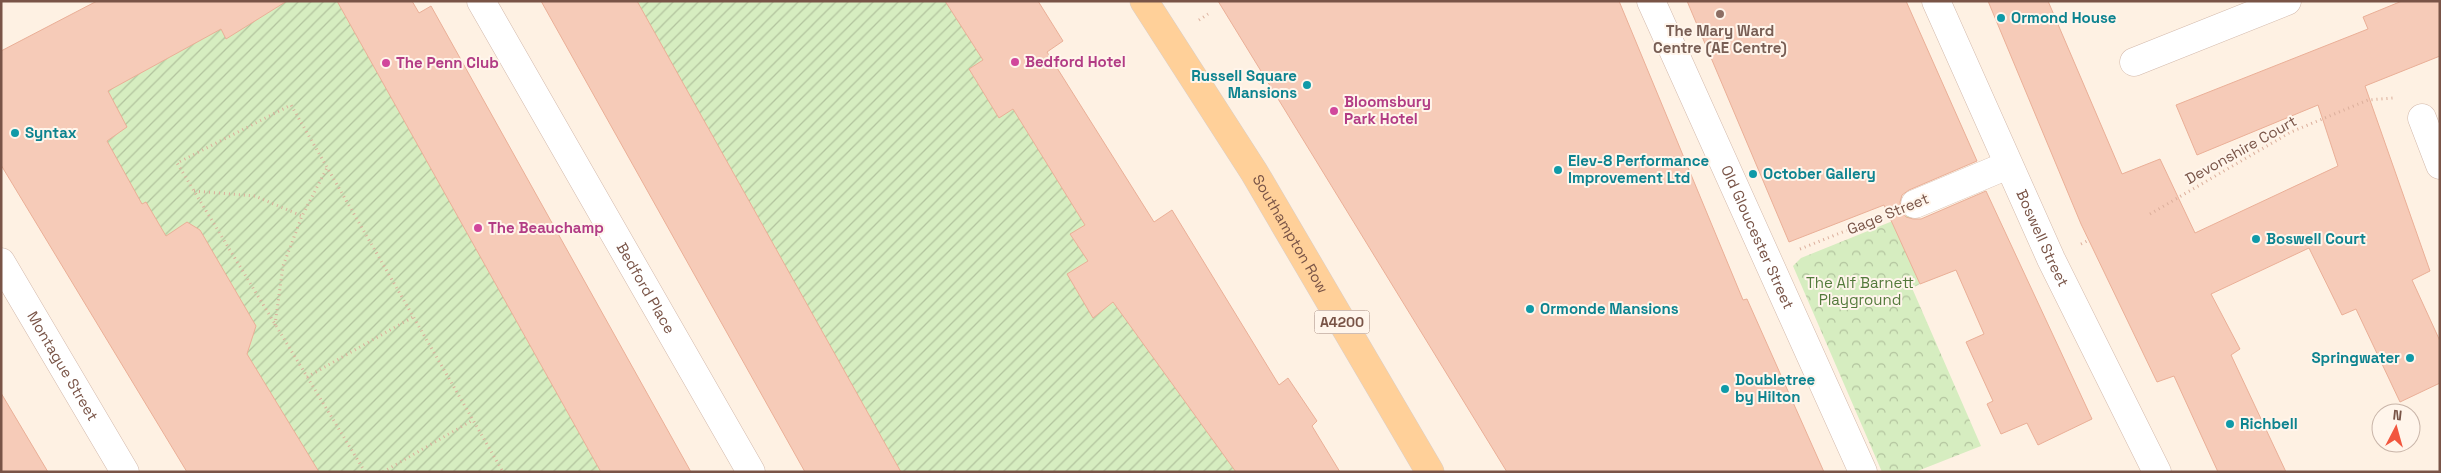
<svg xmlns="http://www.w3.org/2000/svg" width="2441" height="473" font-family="'Space Grotesk',sans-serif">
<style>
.park{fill:url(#park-crowns)}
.garden{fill:url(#garden-furrows)}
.building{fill:#f6cbb8;stroke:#eaaf97}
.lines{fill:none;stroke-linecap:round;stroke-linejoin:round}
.minor-casing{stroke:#d3b9ab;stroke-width:29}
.major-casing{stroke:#d9cfcb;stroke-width:29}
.path{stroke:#dbae9b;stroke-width:3;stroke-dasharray:1 4;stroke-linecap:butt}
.minor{stroke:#fff;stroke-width:28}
.major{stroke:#ffd099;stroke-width:28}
.education-dot{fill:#8d6e63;stroke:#fff5eb;stroke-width:2}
.culture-dot{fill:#0f9aa8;stroke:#fff5eb;stroke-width:2}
.hotel-dot{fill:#d1479c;stroke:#fff5eb;stroke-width:2}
.labels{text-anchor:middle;stroke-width:4;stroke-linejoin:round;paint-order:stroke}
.shield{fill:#fff5eb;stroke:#a18478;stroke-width:1}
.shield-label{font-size:14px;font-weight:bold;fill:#795447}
.culture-label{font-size:15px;font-weight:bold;fill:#0d838f;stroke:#fff5eb;text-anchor:start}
.education-label{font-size:15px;font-weight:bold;fill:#785e54;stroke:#fff5eb}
.hotel-label{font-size:15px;font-weight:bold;fill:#b23c85;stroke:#fff5eb;text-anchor:start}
.street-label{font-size:15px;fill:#795447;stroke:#fff5eb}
.park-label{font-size:15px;fill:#537a3b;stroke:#fff5eb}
</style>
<defs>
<pattern id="park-crowns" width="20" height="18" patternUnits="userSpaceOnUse" patternTransform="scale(1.25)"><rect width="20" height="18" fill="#d6edc0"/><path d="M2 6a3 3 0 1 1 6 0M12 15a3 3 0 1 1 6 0" fill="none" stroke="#b2c39e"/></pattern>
<pattern id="garden-furrows" width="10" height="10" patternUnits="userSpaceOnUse" patternTransform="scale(1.25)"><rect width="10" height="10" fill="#d6edc0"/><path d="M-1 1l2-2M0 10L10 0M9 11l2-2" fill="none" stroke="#b2c39e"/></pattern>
</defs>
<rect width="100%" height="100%" fill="#fef1e3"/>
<path class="park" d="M1910 214 1923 244 1906 251 1920 284 1912 288 1981 446 1915 472H1882L1793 266 1801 258Z"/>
<g class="garden">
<path d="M209 1H375L637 472H311L57 83Z"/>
<path d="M602 1H961L1259 472H866Z"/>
</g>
<g class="building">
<path d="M97 1H287L226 39 221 29 108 91 127 127 107 141 142 204 146 202 166 236 187 222 200 230 256 326 247 354 319 472H187L1 165V51Z"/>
<path d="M337 1H412L419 13 431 6 691 472H601Z"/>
<path d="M541 1H637L901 472H805Z"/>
<path d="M945 1H1038L1063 41 1047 52 1154 222 1172 210 1279 385 1288 378 1317 421 1312 426 1340 472H1236L1113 302 1093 318 1067 274 1088 261 1070 234 1085 225 1013 109 999 118 969 69 983 60Z"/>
<path d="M1218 1H1619L1743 300 1747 299 1824 472H1507Z"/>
<path d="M1687 1H1906L1977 161 1909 190 1902 195 1900 202 1901 210 1906 217 1913 219H1921L1986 191 2092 419 2038 445 2027 423 2001 434 1987 404 1993 401 1966 342 1984 334 1956 270 1920 284 1884 205 1789 242Z"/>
<path d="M1988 1H2048L2122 174 2160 159 2195 233 2338 166 2318 105 2197 155 2176 105 2368 29 2363 17 2402 1H2440V56L2365 86 2430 271 2412 280 2440 341V383L2400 402 2356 309 2342 315 2309 248 2211 294 2240 349 2231 355 2286 472H2218L2174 376 2157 382 2081 224Z"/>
<path d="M1 393 48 472H1Z"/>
</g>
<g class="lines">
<g class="minor-casing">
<g id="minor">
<path id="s1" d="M481 1 751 472"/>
<path id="s2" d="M1651 1 1863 472"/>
<path id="s3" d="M1936 1 2051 259 2157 472"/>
<path d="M2134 62 2287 1"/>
<path d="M2422 118 2440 165"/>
<path d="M1915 204 2008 165"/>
<path id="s4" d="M1 262 125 472"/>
</g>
</g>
<g class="major-casing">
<g id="major">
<path id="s5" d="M1144 1 1254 172 1430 472"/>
</g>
</g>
<g class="path">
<path d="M1199 20 1208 14"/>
<path d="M194 191 255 196 302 216"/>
<path d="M2150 214 2291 132 2368 100 2393 98"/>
<path d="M2081 244 2089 240"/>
<path d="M1800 249 1883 216"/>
<path d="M275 325 283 266 302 216 327 168"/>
<path d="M307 377 413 317"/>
<path d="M365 472 177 163 291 105 503 472"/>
<path d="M383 472 473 420"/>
</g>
<use href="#minor" class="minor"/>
<use href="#major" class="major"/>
</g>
<circle class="education-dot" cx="1720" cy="14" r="5"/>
<g class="culture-dot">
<circle cx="2001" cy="18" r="5"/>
<circle cx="1307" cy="85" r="5"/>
<circle cx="15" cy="133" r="5"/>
<circle cx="1558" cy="170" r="5"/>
<circle cx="1753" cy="174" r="5"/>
<circle cx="2256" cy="239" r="5"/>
<circle cx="1530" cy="309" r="5"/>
<circle cx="2410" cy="358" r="5"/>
<circle cx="1725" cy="389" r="5"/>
<circle cx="2230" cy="424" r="5"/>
</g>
<g class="hotel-dot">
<circle cx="1015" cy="62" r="5"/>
<circle cx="386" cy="63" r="5"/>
<circle cx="1334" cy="111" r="5"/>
<circle cx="478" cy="228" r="5"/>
</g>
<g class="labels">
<rect class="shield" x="1314.5" y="310.5" width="55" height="23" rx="4"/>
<g class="shield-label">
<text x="1342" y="327">A4200</text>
</g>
<g class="culture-label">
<text x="2011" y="23">Ormond House</text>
<text x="1297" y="81" text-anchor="end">Russell Square<tspan x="1297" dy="17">Mansions</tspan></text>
<text x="25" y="138">Syntax</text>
<text x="1568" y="166">Elev-8 Performance<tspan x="1568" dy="17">Improvement Ltd</tspan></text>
<text x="1763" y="179">October Gallery</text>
<text x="2266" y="244">Boswell Court</text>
<text x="1540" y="314">Ormonde Mansions</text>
<text x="2400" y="363" text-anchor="end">Springwater</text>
<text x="1735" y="385">Doubletree<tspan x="1735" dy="17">by Hilton</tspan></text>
<text x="2240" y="429">Richbell</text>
</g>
<g class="education-label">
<text x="1720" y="36">The Mary Ward<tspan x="1720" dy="17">Centre (AE Centre)</tspan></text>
</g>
<g class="hotel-label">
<text x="1025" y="67">Bedford Hotel</text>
<text x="396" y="68">The Penn Club</text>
<text x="1344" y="107">Bloomsbury<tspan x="1344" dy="17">Park Hotel</tspan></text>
<text x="488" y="233">The Beauchamp</text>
</g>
<g class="street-label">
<text transform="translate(2241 150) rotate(-29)" y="5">Devonshire Court</text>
<text transform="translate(1888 214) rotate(-22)" y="5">Gage Street</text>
<text dy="5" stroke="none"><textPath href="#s5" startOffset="275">Southampton Row</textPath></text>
<text dy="5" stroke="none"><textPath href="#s2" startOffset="259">Old Gloucester Street</textPath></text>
<text dy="5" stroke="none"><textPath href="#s3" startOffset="260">Boswell Street</textPath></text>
<text dy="5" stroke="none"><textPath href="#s1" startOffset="331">Bedford Place</textPath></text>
<text dy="5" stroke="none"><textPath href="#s4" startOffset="121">Montague Street</textPath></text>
</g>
<g class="park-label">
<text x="1860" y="288">The Alf Barnett<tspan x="1860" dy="17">Playground</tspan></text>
</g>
</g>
<rect width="2441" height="473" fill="none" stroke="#795447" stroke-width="5"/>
<g transform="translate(2396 428) rotate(6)"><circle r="24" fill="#fff5eb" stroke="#c9b5a9"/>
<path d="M0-4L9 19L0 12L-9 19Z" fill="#f2563e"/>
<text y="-8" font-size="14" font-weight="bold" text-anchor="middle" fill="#795447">N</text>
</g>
</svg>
